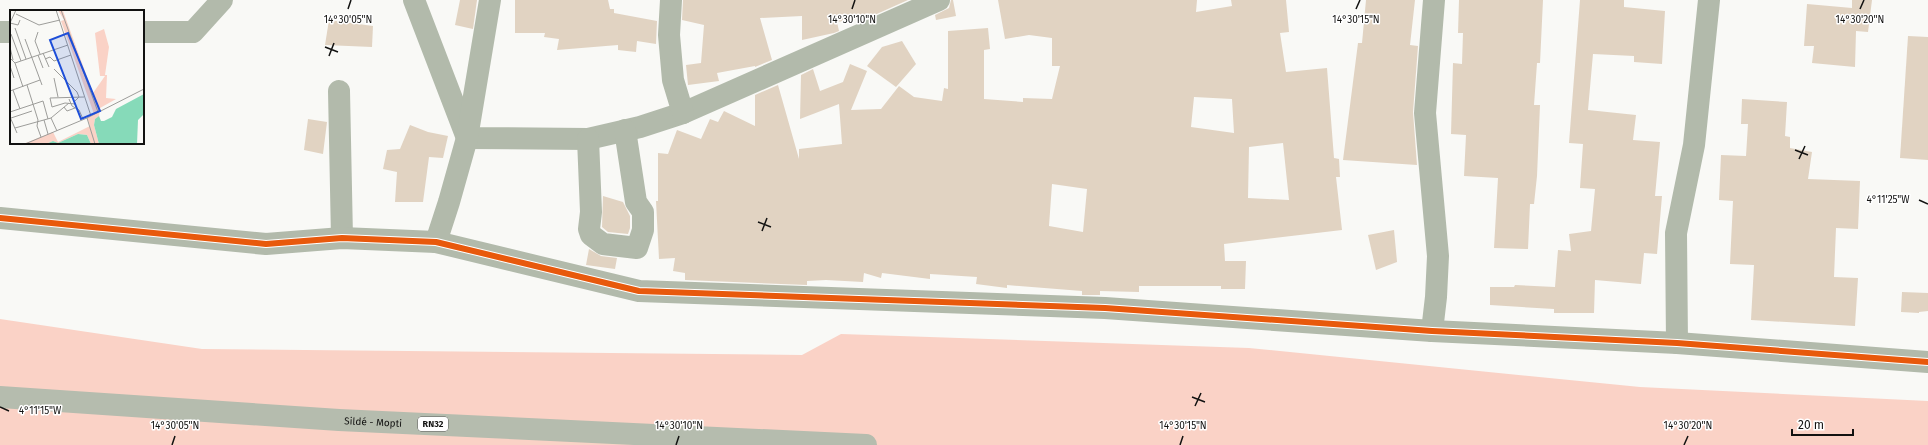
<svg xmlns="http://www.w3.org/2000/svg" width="1928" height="445" font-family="'Fira Sans',sans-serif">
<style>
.green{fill:#fad2c6}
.building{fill:#e1d3c2;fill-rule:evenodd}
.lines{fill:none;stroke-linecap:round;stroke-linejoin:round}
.minor{stroke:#b2baab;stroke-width:22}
.major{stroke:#b5bcae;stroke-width:22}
.cycleway-casing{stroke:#fff;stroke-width:8}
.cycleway{stroke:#e8590c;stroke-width:6}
.ticks{fill:none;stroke:#121211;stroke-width:1.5}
.labels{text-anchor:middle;stroke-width:3;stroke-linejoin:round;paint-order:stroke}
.shield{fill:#fff;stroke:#595958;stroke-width:1}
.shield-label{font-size:9px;font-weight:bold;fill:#121211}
.street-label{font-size:10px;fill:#121211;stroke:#fff}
.inset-road{fill:none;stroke:#9d9d9a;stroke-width:1}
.view{fill:#1d4ed8;fill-opacity:0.15;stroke:#1d4ed8;stroke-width:2}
.inset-edge{fill:none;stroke:#121211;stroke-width:2}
.ticks-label{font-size:10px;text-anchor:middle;fill:#121211;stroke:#fff;stroke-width:3;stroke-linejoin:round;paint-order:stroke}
</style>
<rect width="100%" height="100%" fill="#f9f9f6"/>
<path class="green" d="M0 319 202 349 802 355 841 334 1249 348 1640 387 1928 401V445H0Z"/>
<g class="building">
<path d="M460 0H477L473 29 455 25Z"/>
<path d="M515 0H608L610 9H614V13L657 21 656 44 637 41 636 52 618 50V45L557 50 559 39 544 37 545 33H515Z"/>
<path d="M683 0H908L870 17 837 22 839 31 834 33 802 40V16L760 18 772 60 755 67V66L717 73 719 81 688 85 686 65 701 63 704 25 682 20Z"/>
<path d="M951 0H953L956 16 936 20 935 15 949 8Z"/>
<path d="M998 0H1197L1196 12 1232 6 1231 0H1286L1289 32 1280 33 1286 72 1327 68 1334 158 1339 159 1340 177H1336L1342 230 1224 244 1225 261H1246L1245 289H1221V286H1139V292L1100 291V295H1082V291L1007 285V288L976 284 977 277 930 274V279L882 273 881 278 864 273 863 282 826 280 807 281V285L685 280V273L673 271 675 258 659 259 656 201H658V153L668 154 677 130 701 139 710 119 718 122 724 111 755 126V95L778 85 799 159V149L842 144 839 104 800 119 801 75 813 69 820 91 843 82 850 64 867 71 851 110 881 109 899 86 914 97 942 101 944 88 948 89V31L988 28 990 49 984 50V99L1023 102V98L1052 99 1060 66H1052V38L1029 35 1005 39ZM1194 97 1232 99 1234 133 1191 127ZM1283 143 1289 200 1248 198 1249 147ZM1052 184 1087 189 1083 232 1049 226Z"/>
<path d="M1366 0H1415L1410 45 1418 46 1413 112 1417 165 1343 160 1358 43H1362Z"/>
<path d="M1459 0H1543L1540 63H1537L1534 105H1540L1537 176 1534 204H1530L1528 249 1494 248 1498 178 1464 176 1466 135 1451 134 1453 63 1462 64 1463 33H1458Z"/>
<path d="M1580 0H1624V7L1665 11 1662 64 1634 62V56L1593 54 1588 110 1636 115 1633 140 1660 142 1655 196H1662L1657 254 1644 253 1641 284 1595 280 1594 313H1554V309L1490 305V287H1514L1515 285 1555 287 1558 250 1571 251 1569 234 1591 231 1595 189 1580 188 1583 144 1569 143Z"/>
<path d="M1852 0H1872L1868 32 1856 31 1855 67 1812 63 1814 46H1804L1807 4 1852 8Z"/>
<path d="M329 20 373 26 372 47 325 45Z"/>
<path d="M1908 36 1928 37V160L1900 158Z"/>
<path d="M902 41 916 64 896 87 867 66 882 47Z"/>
<path d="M1742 99 1787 102 1785 136 1790 137V148L1812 152 1808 179 1860 181 1858 229 1836 228 1834 277 1858 278 1855 326 1751 320 1754 265 1730 264 1733 201 1719 200 1721 155 1746 156 1748 124H1741Z"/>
<path d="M308 119 327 122 323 154 304 150Z"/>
<path d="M410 125 428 132 448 136 443 158 429 157 423 202H395L397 172 383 169 387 150 400 149Z"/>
<path d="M603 196 623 202 630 216V228L628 234 608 232 602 227Z"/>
<path d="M1394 230 1397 262 1376 270 1368 235Z"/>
<path d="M589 249 601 256 617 258 615 269 586 265Z"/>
<path d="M1902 292 1928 293V311L1919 312V313L1901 312Z"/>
</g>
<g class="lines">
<g class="minor">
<path d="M414 0 467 138 588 139 640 127 683 113 939 0"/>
<path d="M671 0 669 35 673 80 683 113"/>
<path d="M0 32H11"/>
<path d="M143 32H193L222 0"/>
<path d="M339 91 342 238"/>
<path d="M588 139 591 212 589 229 591 235 603 244 637 248 643 230V212L636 202 625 130"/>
<path d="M0 218 266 244 342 238 436 242 639 291 1105 308 1432 331 1677 343 1928 362"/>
<path d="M436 242 449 202 467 138 490 0"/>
<path d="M1432 331 1436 297 1438 256 1425 113 1434 0"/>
<path d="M1677 343 1676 233 1694 145 1709 0"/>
</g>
<path class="major" id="s1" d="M0 397 339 420 866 445"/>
<g class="cycleway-casing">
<path id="cycleway" d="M0 218 266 244 342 238 436 242 639 291 1105 308 1432 331 1677 343 1928 362"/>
</g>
<use href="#cycleway" class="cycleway"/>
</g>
<path class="ticks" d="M348 9 351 0M852 9 855 0M1356 9 1360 0M1860 9 1864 0M325 47 338 52M329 56 334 43M1795 150 1808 155M1799 159 1805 146M1919 200 1928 204M758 222 771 227M762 231 767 218M1192 397 1205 402M1195 406 1201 393M0 407 9 411M172 445 175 436M676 445 679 436M1180 445 1183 436M1684 445 1688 436"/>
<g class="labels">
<rect class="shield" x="418" y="417" width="30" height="14" rx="3"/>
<g class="shield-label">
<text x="433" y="427">RN32</text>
</g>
<g class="street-label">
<text dy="4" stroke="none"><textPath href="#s1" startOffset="374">Sildé - Mopti</textPath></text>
</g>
</g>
<g transform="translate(10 10)">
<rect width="134" height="134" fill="#f9f9f6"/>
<path d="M48 0 53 1 83 83 95 66H90L85 23 94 19 99 37 95 65H97L96 88 106 89 90 98 89 106 85 109 84 115 89 134H81L77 125 68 124 48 133 43 131 36 134H13L43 122 48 132 80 116 77 107 84 104 51 11 54 10Z" fill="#fad2c6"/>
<path d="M134 84V104L128 110 127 134H89L84 115 85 109 89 106 91 111H94L102 107 106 99ZM68 124 77 125 81 134H36L43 131 48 133Z" fill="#86dab9"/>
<path class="inset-road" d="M46 0 81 106M51 0 88 102M6 4 29 15 50 10M0 13 6 0M0 13 8 15 10 10M5 18 16 49M28 22 25 31 30 44M1 24 11 51M15 29 32 75M0 37 3 50M33 43 39 57M28 45 33 58M0 48 5 53 13 77M35 49 40 47 44 51 61 45M5 53 58 35M0 56 4 68M44 59 67 82 69 87 64 92M44 68 48 87M17 75 28 110 27 116 31 127M3 80 10 99M0 81 30 70M59 89 62 96 69 100 73 109M65 94 55 93 42 97 40 88 74 87M54 97 57 101 65 98M0 102 33 91 38 109M0 107 7 123M1 108 22 101M41 108 47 121M77 108 85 134M34 110 38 124M5 118 41 108 59 93M15 134 77 108 134 79"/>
<path class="view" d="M58 23 90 101 71 109 40 30Z"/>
<rect width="134" height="134" class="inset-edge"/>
</g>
<g class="ticks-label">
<text x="1356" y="23">14°30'15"N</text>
<text x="348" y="23">14°30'05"N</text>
<text x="852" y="23">14°30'10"N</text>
<text x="1860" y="23">14°30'20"N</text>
<text x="1888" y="203">4°11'25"W</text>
<text x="40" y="414">4°11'15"W</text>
<text x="175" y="429">14°30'05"N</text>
<text x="679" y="429">14°30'10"N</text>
<text x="1183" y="429">14°30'15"N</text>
<text x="1688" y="429">14°30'20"N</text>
</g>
<path d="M1792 429v6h61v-6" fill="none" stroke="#121211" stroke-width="2"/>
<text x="1798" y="429" font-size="12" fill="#121211" stroke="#ffffff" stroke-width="3" paint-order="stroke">20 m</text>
</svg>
